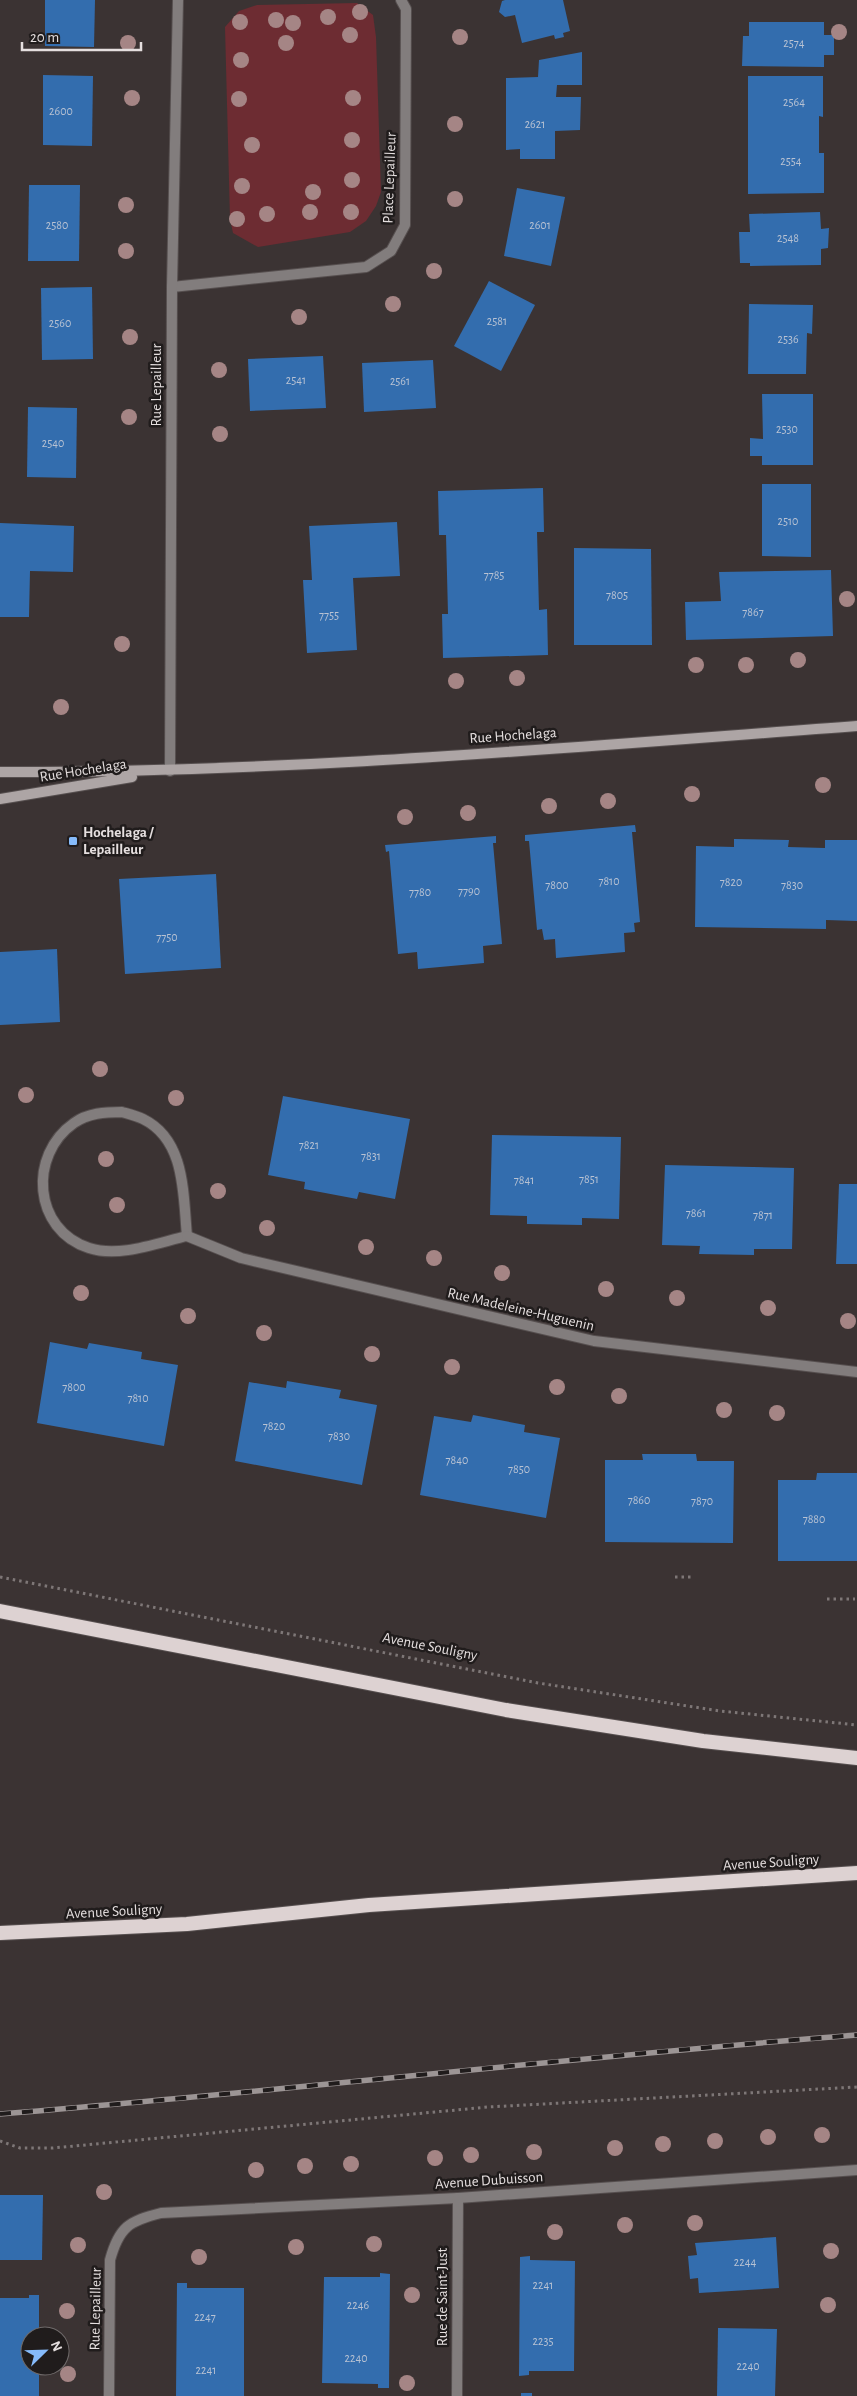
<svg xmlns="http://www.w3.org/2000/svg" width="857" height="2396" font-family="'Alegreya Sans',sans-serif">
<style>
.green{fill:#6d2c32}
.building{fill:#336dae}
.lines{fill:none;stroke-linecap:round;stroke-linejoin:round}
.minor-casing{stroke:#564f4f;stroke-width:12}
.secondary-casing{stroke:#564f4f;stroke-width:12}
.trunk-casing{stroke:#564f4f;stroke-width:16}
.path{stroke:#7e7777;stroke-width:3;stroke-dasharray:2.5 4;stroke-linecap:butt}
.minor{stroke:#827d7d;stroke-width:10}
.secondary{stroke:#ada5a5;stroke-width:10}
.trunk{stroke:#ddd2d2;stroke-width:14}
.rail-casing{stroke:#9c9595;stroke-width:5.5}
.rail{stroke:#201c1c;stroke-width:4;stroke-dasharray:11;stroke-linecap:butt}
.tree{fill:#a58585}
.poi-dot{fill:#86bbfb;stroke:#201c1c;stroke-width:2}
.labels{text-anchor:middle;stroke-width:5;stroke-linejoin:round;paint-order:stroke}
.number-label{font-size:12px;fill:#b8c2d3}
.street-label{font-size:15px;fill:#e5dfdf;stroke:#201c1c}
.poi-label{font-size:15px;font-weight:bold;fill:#e5dfdf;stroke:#201c1c;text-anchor:start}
</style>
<rect width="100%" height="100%" fill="#3b3333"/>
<path class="green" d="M357 3 373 15 376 37 381 192 376 206 366 221 350 232 258 247 233 233 230 219 225 27 239 11 257 5Z"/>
<g class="building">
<path d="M45 0H95L94 47 45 46Z"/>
<path d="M505 0H563L570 31 563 33 564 37 555 39 554 35 522 43 515 15 505 17 499 12 502 1Z"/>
<path d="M749 22H824V35H834V55H824V67L742 66 743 36H749Z"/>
<path d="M582 52V85H557L556 97H581L580 130 555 131V159H520V149L506 150V78L538 77 539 60Z"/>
<path d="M43 75 93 76 92 146 43 145Z"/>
<path d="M748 76H823V117L819 116V153H824V193L748 194Z"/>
<path d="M29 185H80L79 261H28Z"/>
<path d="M517 188 565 197 551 266 504 256Z"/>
<path d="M820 212 821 229 829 228 828 248 821 249V265L750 266V263H740L739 232H750L749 214Z"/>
<path d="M489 281 535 305 501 371 454 346Z"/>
<path d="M92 287 93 359 42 360 41 288Z"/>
<path d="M749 304 813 305 812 334 807 333 806 374H748Z"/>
<path d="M323 356 326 408 250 411 248 359Z"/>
<path d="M433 360 436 408 364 412 362 363Z"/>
<path d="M762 394H813V465H762V456H750V438L763 439Z"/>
<path d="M28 407 77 408 76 478 27 477Z"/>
<path d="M762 484H811V557L762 556Z"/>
<path d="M543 488 544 532H537L539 610 547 609 548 655 443 658 442 614H448L446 535H439L438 491Z"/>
<path d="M397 522 400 576 353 578 357 650 307 653 303 580H312L309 526Z"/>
<path d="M0 523 74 526 73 572 30 571 29 617H0Z"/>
<path d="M574 548 651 549 652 645H574Z"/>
<path d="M831 570 833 636 686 640 685 602 721 601 719 572Z"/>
<path d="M635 825 636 832H632L640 922 634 923 635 932 624 933 625 952 556 958 555 939 544 940 542 929 537 930 529 841H525V835Z"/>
<path d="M496 836V843H493L502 944 483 946 484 963 418 969 417 952 398 954 389 851 386 852 385 845Z"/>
<path d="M734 839 789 840 788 847 825 848V840H857V921L826 920V929L695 927 696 846 734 847Z"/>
<path d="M216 874 221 968 125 974 119 879Z"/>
<path d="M57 949 60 1022 0 1025V952Z"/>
<path d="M283 1096 410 1119 395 1199 359 1192 357 1199 304 1189 305 1182 268 1175Z"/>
<path d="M492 1135 621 1137 619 1219 582 1218V1225L527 1224V1216L490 1215Z"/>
<path d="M665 1165 794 1168 792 1249H754V1255L699 1254 700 1246 662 1245Z"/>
<path d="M839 1184H857V1264H836Z"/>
<path d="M50 1342 87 1349 89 1343 142 1352 141 1359 178 1365 164 1446 37 1423Z"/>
<path d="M287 1381 341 1390 339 1398 377 1405 362 1485 235 1461 249 1382 286 1388Z"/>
<path d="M473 1415 525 1425 524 1432 560 1438 546 1518 420 1495 434 1416 471 1422Z"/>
<path d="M642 1454H696L697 1461H734L733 1543 605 1542V1460H643Z"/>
<path d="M817 1473H857V1561H778V1480H816Z"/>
<path d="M0 2195H43L42 2260H0Z"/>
<path d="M776 2237 779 2288 699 2293 698 2278 690 2279 688 2256 697 2255 695 2243Z"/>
<path d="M530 2256V2260L575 2261 574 2371H529V2375L519 2376 520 2257Z"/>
<path d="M380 2273 390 2274 389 2388H378V2384L322 2383 324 2277H380Z"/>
<path d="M177 2283H187V2288H244V2396H176Z"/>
<path d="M29 2295H39V2336H30V2366H39V2396H0V2298H29Z"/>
<path d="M718 2328 777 2329 775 2396H717Z"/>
<rect x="521" y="2393" width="11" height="3"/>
</g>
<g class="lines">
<g class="minor-casing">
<g id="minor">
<path d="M172 287 366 267 391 251 405 225 406 9 401 0"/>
<path d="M170 771 172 287 178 0"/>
<path d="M122 1112C129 1114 137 1116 143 1119 186 1140 183 1195 187 1236 157 1243 119 1258 89 1248 33 1230 28 1155 74 1123 88 1113 105 1112 122 1112Z"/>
<path d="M187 1236 241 1258 594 1341 857 1372"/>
<path d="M109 2396 110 2260C119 2227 129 2221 161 2213L458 2198 857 2170"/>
<path d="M457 2396 458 2198"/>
</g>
</g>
<g class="secondary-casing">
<g id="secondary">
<path d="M0 772C286 773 572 747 857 726"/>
<path d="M0 799 132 777"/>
</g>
</g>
<g class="trunk-casing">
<g id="trunk">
<path d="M0 1611 506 1710 703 1741 857 1758"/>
<path d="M0 1933 187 1924 369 1905 857 1873"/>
</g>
</g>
<g class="path">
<path d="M0 1577 538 1683 720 1711 857 1725"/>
<path d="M675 1577H692"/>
<path d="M827 1599H855"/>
<path d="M0 2141 20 2148H53L488 2107 857 2087"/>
</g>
<use href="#minor" class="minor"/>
<use href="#secondary" class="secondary"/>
<use href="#trunk" class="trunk"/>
<g class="rail-casing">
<path id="rail" d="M0 2114C286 2091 571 2057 857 2035"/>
</g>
<use href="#rail" class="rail"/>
</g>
<g class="tree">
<circle cx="360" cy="12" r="8"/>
<circle cx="328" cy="17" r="8"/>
<circle cx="276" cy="20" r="8"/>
<circle cx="240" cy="22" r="8"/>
<circle cx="293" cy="23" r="8"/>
<circle cx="839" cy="32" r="8"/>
<circle cx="350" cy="35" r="8"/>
<circle cx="460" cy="37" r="8"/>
<circle cx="128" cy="43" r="8"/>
<circle cx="286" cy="43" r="8"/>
<circle cx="241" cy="60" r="8"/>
<circle cx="132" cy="98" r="8"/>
<circle cx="353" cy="98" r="8"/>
<circle cx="239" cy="99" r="8"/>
<circle cx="455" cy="124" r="8"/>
<circle cx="352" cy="140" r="8"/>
<circle cx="252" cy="145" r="8"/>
<circle cx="352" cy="180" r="8"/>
<circle cx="242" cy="186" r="8"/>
<circle cx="313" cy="192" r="8"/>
<circle cx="455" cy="199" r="8"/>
<circle cx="126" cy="205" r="8"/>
<circle cx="310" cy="212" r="8"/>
<circle cx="351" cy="212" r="8"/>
<circle cx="267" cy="214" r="8"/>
<circle cx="237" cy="219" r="8"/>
<circle cx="126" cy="251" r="8"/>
<circle cx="434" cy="271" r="8"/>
<circle cx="393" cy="304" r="8"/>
<circle cx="299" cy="317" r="8"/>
<circle cx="130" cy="337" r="8"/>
<circle cx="219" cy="370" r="8"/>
<circle cx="129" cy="417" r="8"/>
<circle cx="220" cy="434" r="8"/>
<circle cx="847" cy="599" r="8"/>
<circle cx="122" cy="644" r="8"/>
<circle cx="798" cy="660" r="8"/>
<circle cx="696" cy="665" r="8"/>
<circle cx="746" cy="665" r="8"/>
<circle cx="517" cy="678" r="8"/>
<circle cx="456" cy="681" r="8"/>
<circle cx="61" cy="707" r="8"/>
<circle cx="823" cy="785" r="8"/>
<circle cx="692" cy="794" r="8"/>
<circle cx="608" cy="801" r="8"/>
<circle cx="549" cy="806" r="8"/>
<circle cx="468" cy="813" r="8"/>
<circle cx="405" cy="817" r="8"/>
<circle cx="100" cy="1069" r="8"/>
<circle cx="26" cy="1095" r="8"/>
<circle cx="176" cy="1098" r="8"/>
<circle cx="106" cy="1159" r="8"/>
<circle cx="218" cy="1191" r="8"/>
<circle cx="117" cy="1205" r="8"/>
<circle cx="267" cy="1228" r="8"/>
<circle cx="366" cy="1247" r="8"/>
<circle cx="434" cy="1258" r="8"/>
<circle cx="502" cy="1273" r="8"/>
<circle cx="606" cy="1289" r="8"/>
<circle cx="81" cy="1293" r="8"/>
<circle cx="677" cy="1298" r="8"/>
<circle cx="768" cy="1308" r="8"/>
<circle cx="188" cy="1316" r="8"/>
<circle cx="848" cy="1321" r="8"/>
<circle cx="264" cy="1333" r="8"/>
<circle cx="372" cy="1354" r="8"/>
<circle cx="452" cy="1367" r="8"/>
<circle cx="557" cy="1387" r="8"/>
<circle cx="619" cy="1396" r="8"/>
<circle cx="724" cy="1410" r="8"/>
<circle cx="777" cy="1413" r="8"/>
<circle cx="822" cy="2135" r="8"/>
<circle cx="768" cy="2137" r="8"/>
<circle cx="715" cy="2141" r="8"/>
<circle cx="663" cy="2144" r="8"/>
<circle cx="615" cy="2148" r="8"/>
<circle cx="534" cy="2152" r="8"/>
<circle cx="471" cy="2155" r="8"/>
<circle cx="435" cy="2158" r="8"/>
<circle cx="351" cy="2164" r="8"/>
<circle cx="305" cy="2166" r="8"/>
<circle cx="256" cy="2170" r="8"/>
<circle cx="104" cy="2192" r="8"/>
<circle cx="695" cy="2223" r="8"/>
<circle cx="625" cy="2225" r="8"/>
<circle cx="555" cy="2232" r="8"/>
<circle cx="374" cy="2244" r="8"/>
<circle cx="78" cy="2245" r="8"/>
<circle cx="296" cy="2247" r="8"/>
<circle cx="831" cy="2251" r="8"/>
<circle cx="199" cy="2257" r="8"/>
<circle cx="412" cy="2295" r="8"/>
<circle cx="828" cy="2305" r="8"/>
<circle cx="67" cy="2311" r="8"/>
<circle cx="68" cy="2374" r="8"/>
<circle cx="407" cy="2383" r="8"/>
</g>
<rect class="poi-dot" x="68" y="836" width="10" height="10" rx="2.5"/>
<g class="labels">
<g class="number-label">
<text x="794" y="47">2574</text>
<text x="794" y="106">2564</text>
<text x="61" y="115">2600</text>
<text x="535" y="128">2621</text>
<text x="791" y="165">2554</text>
<text x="57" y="229">2580</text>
<text x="540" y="229">2601</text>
<text x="788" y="242">2548</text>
<text x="497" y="325">2581</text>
<text x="60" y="327">2560</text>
<text x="788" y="343">2536</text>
<text x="296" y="384">2541</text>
<text x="400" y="385">2561</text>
<text x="787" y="433">2530</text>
<text x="53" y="447">2540</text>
<text x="788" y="525">2510</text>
<text x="494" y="579">7785</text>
<text x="617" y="599">7805</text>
<text x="753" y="616">7867</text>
<text x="329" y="619">7755</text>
<text x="609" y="885">7810</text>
<text x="731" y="886">7820</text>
<text x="557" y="889">7800</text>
<text x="792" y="889">7830</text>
<text x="469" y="895">7790</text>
<text x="420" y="896">7780</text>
<text x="167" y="941">7750</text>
<text x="309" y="1149">7821</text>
<text x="371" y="1160">7831</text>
<text x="589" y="1183">7851</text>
<text x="524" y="1184">7841</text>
<text x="696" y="1217">7861</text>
<text x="763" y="1219">7871</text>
<text x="74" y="1391">7800</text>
<text x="138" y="1402">7810</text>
<text x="274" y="1430">7820</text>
<text x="339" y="1440">7830</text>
<text x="457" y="1464">7840</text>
<text x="519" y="1473">7850</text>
<text x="639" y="1504">7860</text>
<text x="702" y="1505">7870</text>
<text x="814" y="1523">7880</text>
<text x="745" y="2266">2244</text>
<text x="543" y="2289">2241</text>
<text x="358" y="2309">2246</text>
<text x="205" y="2321">2247</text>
<text x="543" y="2345">2235</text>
<text x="356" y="2362">2240</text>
<text x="748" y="2370">2240</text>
<text x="206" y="2374">2241</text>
</g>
<g class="street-label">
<text transform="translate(389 178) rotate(-88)" y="5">Place Lepailleur</text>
<text transform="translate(156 385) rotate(-90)" y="5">Rue Lepailleur</text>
<text transform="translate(513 735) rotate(-4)" y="5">Rue Hochelaga</text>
<text transform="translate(83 770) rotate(-9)" y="5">Rue Hochelaga</text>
<text transform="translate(521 1309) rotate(13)" y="5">Rue Madeleine-Huguenin</text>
<text transform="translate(430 1646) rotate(11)" y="5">Avenue Souligny</text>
<text transform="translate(771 1862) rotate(-4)" y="5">Avenue Souligny</text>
<text transform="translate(114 1911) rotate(-3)" y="5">Avenue Souligny</text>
<text transform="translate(489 2180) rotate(-4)" y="5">Avenue Dubuisson</text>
<text transform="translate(442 2297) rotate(-90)" y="5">Rue de Saint-Just</text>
<text transform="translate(95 2309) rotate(-89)" y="5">Rue Lepailleur</text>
</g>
<g class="poi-label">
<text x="83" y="837">Hochelaga /<tspan x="83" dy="17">Lepailleur</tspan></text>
</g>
</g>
<g transform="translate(45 2351) rotate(67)"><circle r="24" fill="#201c1c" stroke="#6f6a6a"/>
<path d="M0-4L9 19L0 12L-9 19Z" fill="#86bbfb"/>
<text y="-8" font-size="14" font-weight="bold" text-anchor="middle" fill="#e5dfdf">N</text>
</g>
<path d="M22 42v8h119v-8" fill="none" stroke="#e5dfdf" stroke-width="2.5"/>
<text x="30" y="42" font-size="15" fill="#e5dfdf" stroke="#201c1c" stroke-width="4" paint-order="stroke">20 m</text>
</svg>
